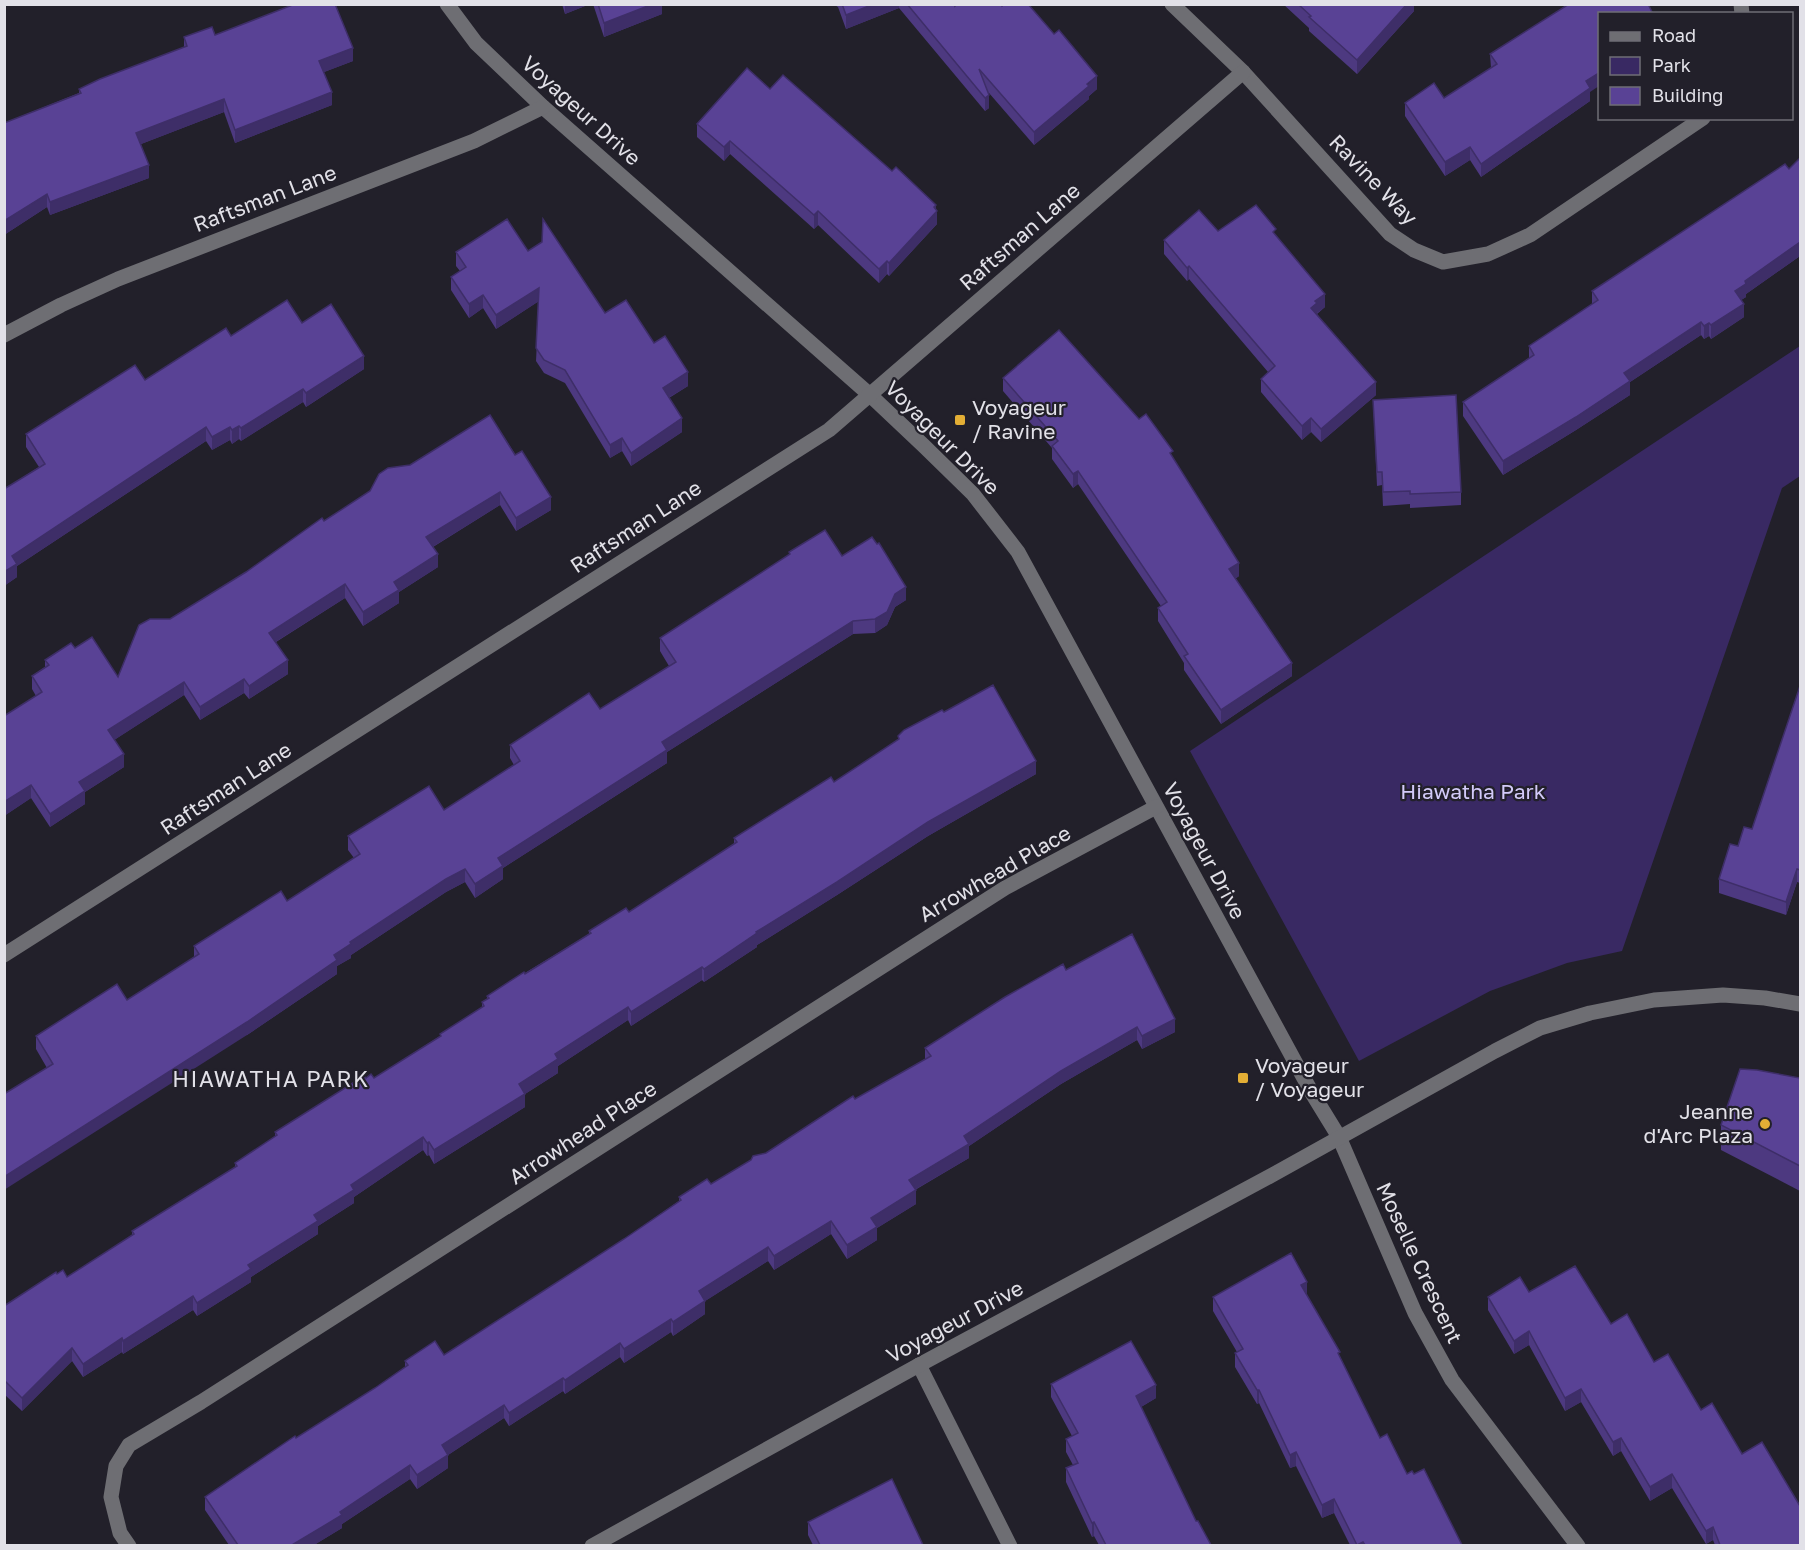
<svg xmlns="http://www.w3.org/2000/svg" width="1805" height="1550" font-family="'Golos Text',sans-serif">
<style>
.green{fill:#392963}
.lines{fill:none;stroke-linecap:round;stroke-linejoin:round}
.minor{stroke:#6e6e73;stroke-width:15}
.wall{fill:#4d3980}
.shaded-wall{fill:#3e2e68}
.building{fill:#594295;stroke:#3e2e68;stroke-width:1.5}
.poi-dot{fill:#e3ae35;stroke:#22202a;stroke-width:2}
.labels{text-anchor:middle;stroke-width:4.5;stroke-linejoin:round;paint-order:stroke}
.street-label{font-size:21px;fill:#e2e1e8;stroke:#22202a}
.poi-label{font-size:21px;fill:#e2e1e8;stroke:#22202a;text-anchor:start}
.park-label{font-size:21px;fill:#d2caf8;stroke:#22202a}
.neighbourhood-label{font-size:22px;letter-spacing:1.5px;fill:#e2e1e8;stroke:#22202a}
</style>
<rect width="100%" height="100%" fill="#22202a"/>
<path class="green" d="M1800 346V476L1782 488 1622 951 1567 963 1490 991 1359 1061 1190 751Z"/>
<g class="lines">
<g class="minor">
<path d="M447 4 476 43 543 107 870 395 924 446 973 494 1018 552 1312 1093 1339 1137 1415 1313 1452 1380 1578 1546"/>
<path d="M1172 4 1243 72 1390 234 1414 250 1443 262 1488 254 1530 235 1703 118"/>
<path d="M1741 4 1742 14"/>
<path d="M4 335 61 305 118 279 474 141 543 107"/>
<path d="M4 955 829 430 1243 72"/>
<path d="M919 1365 1010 1546"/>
<path d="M129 1546 120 1533 111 1497 116 1466 129 1445 201 1402 1005 888 1156 807"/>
<path d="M592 1546 919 1365 1274 1174 1495 1051 1540 1028 1590 1013 1654 1000 1723 995 1765 998 1800 1004"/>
</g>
</g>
<g class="wall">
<path d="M562 4H590L565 14Z"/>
<path d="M593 4H662V14L604 37Z"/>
<path d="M833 4H955V6L1097 89 1089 96V99L1034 145 989 93V108L985 111 899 8 846 29 838 7Z"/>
<path d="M1283 4H1414V11L1357 74 1309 31V28Z"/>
<path d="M215 35 353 61 324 72 332 105 235 143 224 112 141 144 149 178 50 215 47 207 4 235V123L79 93V89L184 47V37Z"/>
<path d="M1490 54 1590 92V101L1481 177 1470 160 1445 176 1405 116V103L1444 98 1491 68Z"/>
<path d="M770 89 936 209 937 224 889 276 887 274 879 283 818 225 814 229 730 154 724 161 697 137V124Z"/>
<path d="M1800 158V256L1746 294V297L1741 300 1744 317 1711 339 1709 336 1704 339 1701 335 1630 382V395L1576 430 1503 475 1463 416V402L1529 358V346L1592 304V291L1789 169Z"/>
<path d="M1218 231 1276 236 1325 307 1317 314 1376 395 1321 442 1311 432 1302 440 1261 392V379L1268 372 1189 279 1187 281 1164 254V240Z"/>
<path d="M528 251 605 313 654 343 688 386 669 398 682 432 631 466 622 451 610 458 565 383 544 373 536 361 539 301 496 329 483 308 469 318 451 290V277L460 271 456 266V252Z"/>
<path d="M302 323 364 369 306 407 303 402 241 441 239 439 232 444 230 440 212 450 206 441 17 566V577L4 586V489L39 467 26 447V434L145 380 231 336Z"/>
<path d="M1003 378 1173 458 1239 576 1235 579 1292 676 1221 724 1184 670V663L1158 621V608L1161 606 1078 484 1073 488 1052 459V448L1003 391Z"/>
<path d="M1373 400 1461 492V505L1410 508V504L1383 506 1382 485 1377 486Z"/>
<path d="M490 415 551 510 516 531 500 505 433 547 438 567 399 592V603L363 626 345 598 276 642 288 674 249 699 244 693 200 720 184 695 114 740 124 767 85 792V804L50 827 31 798 4 816 36 696 32 689V676L45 667V660L75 648 118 677 170 619 246 572 410 465Z"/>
<path d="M789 552 842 556 906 600 895 607 887 625 875 633 853 634 667 752V763L503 868V879L475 898 465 882 446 892 351 955V958L337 966V974L247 1035 47 1068 36 1049V1036L127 1000 194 958V946L287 901 354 858 348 850V836L444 810 514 765 510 758V745L600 709 669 666 660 651V638L789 555Z"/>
<path d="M1800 686V883L1797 882 1786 915 1719 893V879L1738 846 1752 829Z"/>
<path d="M944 712 1036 774 928 836 837 895 757 945V947L704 982 702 980 631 1026 628 1020 558 1066V1073L525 1094V1107L434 1164 429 1155 427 1156 423 1150 354 1197V1203L318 1226V1234L251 1277V1282L197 1316 193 1310 123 1354 122 1352 83 1377 72 1361 22 1411 4 1394V1306L57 1274 67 1277 132 1236V1231L235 1167V1163L275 1137V1132L366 1078H374L440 1036V1034L482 1008V1002L487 999V996L589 934V931L629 912 734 844V838L834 782 898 740V736Z"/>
<path d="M1066 970 1175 1032 1142 1049 1137 1040 1061 1084 969 1146V1158L915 1190 916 1204 877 1228V1240L847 1259 831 1234 774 1270 768 1261 705 1301V1314L673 1336 671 1332 624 1363 620 1357 565 1394 563 1391 509 1426 504 1418 448 1455V1468L417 1489 410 1479 342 1524V1528L314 1545H229L205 1510V1497L375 1388 405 1367V1361L444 1355 624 1239 679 1201V1197L711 1184 766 1153 855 1099 925 1059V1048Z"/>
<path d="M1800 1078V1191L1721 1150V1125Z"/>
<path d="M1529 1292 1611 1324 1654 1362 1701 1410 1742 1454 1800 1545H1715L1713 1540 1706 1544 1672 1488 1650 1501 1621 1451 1613 1456 1581 1402 1565 1411 1529 1345 1514 1354 1488 1310V1297Z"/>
<path d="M1307 1295 1340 1357 1380 1438 1462 1545H1350L1334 1513 1322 1518 1296 1466 1290 1468 1259 1403 1257 1404 1235 1367V1353L1237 1352 1213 1311V1297Z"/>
<path d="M1051 1384 1156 1398 1141 1407 1196 1521 1211 1545H1099L1094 1536 1092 1537 1066 1482V1468L1073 1465 1066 1452V1439L1072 1436 1051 1397Z"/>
<path d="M808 1522 923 1545H813L808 1535Z"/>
</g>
<g class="shaded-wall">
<path d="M565 4H590L565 14Z"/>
<path d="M653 4H662V14L604 37V23Z"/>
<path d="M874 4H899V8L846 29V15Z"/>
<path d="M1407 4H1414V11L1357 74V60Z"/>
<path d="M353 48V61L319 74V61Z"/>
<path d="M1599 73V86L1590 92V101L1481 177V164L1586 81Z"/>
<path d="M1097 76V89L1089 96V99L1034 145V132Z"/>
<path d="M332 92V105L235 143V130Z"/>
<path d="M989 95V108L985 111V98Z"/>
<path d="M224 99V112L136 146V133Z"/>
<path d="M730 141V154L724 161V147Z"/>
<path d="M1470 147V160L1445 176V162Z"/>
<path d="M149 165V178L50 215V202Z"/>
<path d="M47 194V207L4 235V221Z"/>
<path d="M936 205V213L937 211V224L889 276V263Z"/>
<path d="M818 211V225L814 229V215Z"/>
<path d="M1800 240V256L1746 294V297L1735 304V291L1745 281Z"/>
<path d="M887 261V274L879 283V269Z"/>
<path d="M1189 266V279L1187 281V268Z"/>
<path d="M539 288V301L496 329V315Z"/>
<path d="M1325 294V307L1317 313V316L1311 308 1315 301Z"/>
<path d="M483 295V308L469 318V304Z"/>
<path d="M1744 304V317L1711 339V325Z"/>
<path d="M1701 322V335L1630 382V395L1576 430 1503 475V461L1624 373Z"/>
<path d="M1709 323V336L1704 339V326Z"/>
<path d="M364 356V369L306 407V393Z"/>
<path d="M688 372V386L663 401V388Z"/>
<path d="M1376 382V395L1321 442V429Z"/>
<path d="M303 389V402L241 441V428Z"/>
<path d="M682 418V432L631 466V453Z"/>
<path d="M1311 418V432L1302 440V426Z"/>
<path d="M239 426V439L232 444V430Z"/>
<path d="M206 427V441L17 566V577L4 586V572L12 556Z"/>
<path d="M230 427V440L212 450V437Z"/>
<path d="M622 438V451L610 458V445Z"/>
<path d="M1078 471V484L1073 488V474Z"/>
<path d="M500 492V505L426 551V537Z"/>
<path d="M551 497V510L516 531V518Z"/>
<path d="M438 554V567L399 592V603L363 626V612L394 582Z"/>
<path d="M1239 563V576L1229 583V569Z"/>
<path d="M345 584V598L269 646V633Z"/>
<path d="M906 587V600L895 607 887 625 875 633V619L895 594Z"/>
<path d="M853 621V634L667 752V763L503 868V879L475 898V884L498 858 662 742Z"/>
<path d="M288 660V674L249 699V686Z"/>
<path d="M1292 663V676L1221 724V710Z"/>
<path d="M244 679V693L200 720V707Z"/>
<path d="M184 682V695L108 744V730Z"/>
<path d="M124 754V767L85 792V804L50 827V814L79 782Z"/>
<path d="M1036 761V774L928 836 837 895 757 945V947L704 982V969L756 932 928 822Z"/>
<path d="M31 785V798L4 816V802Z"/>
<path d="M465 869V882L446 892 351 955V958L337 966V974L247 1035 4 1190V1177L334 955 350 942 446 879Z"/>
<path d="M1797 869V882L1786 915V902Z"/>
<path d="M702 967V980L631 1026V1012Z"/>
<path d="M628 1007V1020L558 1066V1073L525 1094V1107L434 1164V1150L519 1084 555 1054Z"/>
<path d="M1175 1019V1032L1142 1049V1036Z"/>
<path d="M1137 1027V1040L1061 1084 969 1146V1158L909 1193V1180L964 1136 1061 1071Z"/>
<path d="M423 1137V1150L354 1197V1203L318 1226V1234L251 1277V1282L197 1316V1303L314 1215 351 1185Z"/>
<path d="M429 1142V1155L427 1156V1143Z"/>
<path d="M916 1190V1204L877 1228V1240L847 1259V1245L871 1218Z"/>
<path d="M831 1221V1234L774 1270V1256Z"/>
<path d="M768 1247V1261L699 1305V1291Z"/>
<path d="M1307 1282V1295L1301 1285Z"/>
<path d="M193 1296V1310L123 1354V1341Z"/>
<path d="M705 1301V1314L673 1336V1322Z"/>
<path d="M671 1319V1332L624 1363V1349Z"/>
<path d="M1529 1331V1345L1514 1354V1341Z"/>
<path d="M122 1338V1352L83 1377V1364Z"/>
<path d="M620 1343V1357L565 1394V1380Z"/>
<path d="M72 1348V1361L22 1411V1398Z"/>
<path d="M563 1378V1391L509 1426V1413Z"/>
<path d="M1156 1385V1398L1136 1410V1396Z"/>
<path d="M1581 1389V1402L1565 1411V1398Z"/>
<path d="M1257 1390H1259V1403L1257 1404Z"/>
<path d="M504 1405V1418L442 1459V1445Z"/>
<path d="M1621 1438V1451L1613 1456V1442Z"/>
<path d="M1296 1452V1466L1290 1468V1455Z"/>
<path d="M448 1455V1468L417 1489V1475Z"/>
<path d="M410 1465V1479L342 1524V1528L314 1545H292L340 1512Z"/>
<path d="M1672 1474V1488L1650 1501V1487Z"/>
<path d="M1334 1499V1513L1322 1518V1505Z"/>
<path d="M1094 1522V1536L1092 1537V1523Z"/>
<path d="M1713 1527V1540L1706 1544V1531Z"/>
</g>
<g class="building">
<path d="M295 4H335L353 48 319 61 332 92 235 130 224 99 136 133 149 165 50 202 47 194 4 221V123L81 93 79 89 100 79 187 46 184 37 212 27 215 35Z"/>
<path d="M598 4H653L604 23Z"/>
<path d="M842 4H874L846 15Z"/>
<path d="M907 4H955V6L957 4H1001L1002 6 1004 4H1028L1054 34 1059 30 1097 76 1087 84 1089 86 1034 132 979 69 989 95 985 98Z"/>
<path d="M1298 4H1407L1357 60 1309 17 1311 16Z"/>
<path d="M1569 4H1648L1653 14H1599V73L1586 81 1590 88 1481 164 1470 147 1445 162 1405 103 1434 83 1444 98 1497 64 1490 54Z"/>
<path d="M747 68 770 89 783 75 892 171 896 167 936 205 934 207 937 211 889 263 887 261 879 269 818 211 814 215 730 141 724 147 697 124Z"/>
<path d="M1800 158V242L1745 281 1746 284 1735 291 1744 304 1711 325 1709 323 1704 326 1701 322 1624 373 1630 381 1576 417 1503 461 1463 402 1534 355 1529 346 1598 300 1592 291 1785 164 1789 169Z"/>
<path d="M1256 205 1276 229 1273 232 1325 294 1315 301 1317 303 1311 308 1376 382 1321 429 1311 418 1302 426 1261 379 1275 366 1189 266 1187 268 1164 240 1199 210 1218 231Z"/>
<path d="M507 219 528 251 542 242 543 219 605 313 626 300 654 343 665 336 688 372 663 388 682 418 631 453 622 438 610 445 565 370 544 360 536 348 539 288 496 315 483 295 469 304 451 277 466 267 456 252Z"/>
<path d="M287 300 302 323 331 304 364 356 306 393 303 389 241 428 239 426 232 430 230 427 212 437 206 427 12 556 17 564 4 572V489L45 464 26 434 135 365 145 380 226 328 231 336Z"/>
<path d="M1059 330 1139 419 1146 414 1173 451 1170 453 1239 563 1229 569 1292 663 1221 710 1184 656 1188 654 1158 608 1167 602 1078 471 1073 474 1052 446 1058 441 1003 378Z"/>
<path d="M1456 395 1461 492 1410 494V491L1383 492 1382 472H1377L1373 400Z"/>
<path d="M490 415 515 455 522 451 551 497 516 518 500 492 426 537 438 554 394 582 399 590 363 612 345 584 269 633 288 660 249 686 244 679 200 707 184 682 108 730 124 754 79 782 85 791 50 814 31 785 4 802V716L42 692 32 676 49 665 45 660 71 643 75 648 92 637 118 677 139 625 150 619H170L246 572 322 518 324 521 370 491 379 474 388 468 410 465Z"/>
<path d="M825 530 842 556 872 537 877 544 879 543 906 587 895 594 887 612 875 619 853 621 662 742 667 750 498 858 503 866 475 884 465 869 446 879 350 942 351 944 334 955 337 960 247 1022 4 1177V1094L53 1064 36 1036 117 984 127 1000 199 954 194 946 281 891 287 901 360 854 348 836 429 786 444 810 520 761 510 745 589 693 600 709 676 662 660 638 790 554 789 552Z"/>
<path d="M993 685 1036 761 928 822 837 882 756 932 757 933 704 969 702 967 631 1012 628 1007 555 1054 558 1059 519 1084 525 1094 434 1150 429 1142 427 1143 423 1137 351 1185 354 1190 314 1215 318 1221 248 1265 251 1269 197 1303 193 1296 123 1341 122 1338 83 1364 72 1348 22 1398 4 1380V1306L56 1272 57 1274 63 1270 67 1277 134 1234 132 1231 237 1166 235 1163 277 1135 275 1132 364 1076 366 1078 371 1074 374 1078 441 1036 440 1034 484 1006 482 1002 489 998 487 996 524 972 525 974 591 933 589 931 626 908 629 912 737 842 734 838 831 777 834 782 899 739 898 736 904 730 942 710 944 712Z"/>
<path d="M1800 686V870L1797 869 1786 902 1719 879 1730 844 1738 846 1744 827 1752 829Z"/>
<path d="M1132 934 1175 1019 1142 1036 1137 1027 1061 1071 964 1136 969 1144 909 1180 916 1190 871 1218 877 1227 847 1245 831 1221 774 1256 768 1247 699 1291 705 1301 673 1322 671 1319 624 1349 620 1343 565 1380 563 1378 509 1413 504 1405 442 1445 448 1455 417 1475 410 1465 340 1512 342 1515 292 1545H238L205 1497 295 1436 296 1438 375 1388 408 1365 405 1361 435 1341 444 1355 624 1239 681 1200 679 1197 707 1179 711 1184 751 1160 753 1156 766 1153 853 1096 855 1099 931 1056 925 1048 1005 997 1063 964 1066 970Z"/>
<path d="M1740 1069 1757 1070 1800 1078V1166L1721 1125Z"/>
<path d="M1291 1253 1307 1282 1301 1285 1340 1352 1338 1353 1380 1438 1387 1434 1407 1474 1412 1471 1414 1474 1424 1469 1462 1545H1365L1363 1542 1357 1545 1334 1499 1322 1505 1296 1452 1290 1455 1259 1390H1257L1235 1353 1243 1349 1213 1297Z"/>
<path d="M1575 1266 1611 1324 1627 1314 1654 1362 1668 1354 1701 1410 1712 1403 1742 1454 1762 1442 1800 1506V1545H1720L1713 1527 1706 1531 1672 1474 1650 1487 1621 1438 1613 1442 1581 1389 1565 1398 1529 1331 1514 1341 1488 1297 1520 1277 1529 1292Z"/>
<path d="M1131 1341 1156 1385 1136 1396 1196 1521H1198L1211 1545H1106L1094 1522 1092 1523 1066 1468 1078 1463 1066 1439 1078 1433 1051 1384Z"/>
<path d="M892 1479 923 1545H820L808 1522Z"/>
</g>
<g class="poi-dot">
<rect x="954" y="414" width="12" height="12" rx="3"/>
<rect x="1237" y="1072" width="12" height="12" rx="3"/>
<circle cx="1765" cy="1124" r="6"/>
</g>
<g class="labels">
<g class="street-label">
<text transform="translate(581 111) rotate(42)" y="7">Voyageur Drive</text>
<text transform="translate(1373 180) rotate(46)" y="7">Ravine Way</text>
<text transform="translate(265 199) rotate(-21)" y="7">Raftsman Lane</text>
<text transform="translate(1020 237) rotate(-41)" y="7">Raftsman Lane</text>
<text transform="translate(942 438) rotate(45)" y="7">Voyageur Drive</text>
<text transform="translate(636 527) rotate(-33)" y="7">Raftsman Lane</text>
<text transform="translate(226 789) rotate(-33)" y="7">Raftsman Lane</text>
<text transform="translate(1204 851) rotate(62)" y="7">Voyageur Drive</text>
<text transform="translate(995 874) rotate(-30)" y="7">Arrowhead Place</text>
<text transform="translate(583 1133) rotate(-33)" y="7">Arrowhead Place</text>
<text transform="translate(1419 1263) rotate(65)" y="7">Moselle Crescent</text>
<text transform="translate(955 1322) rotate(-28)" y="7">Voyageur Drive</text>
</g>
<g class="poi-label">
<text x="972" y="415">Voyageur<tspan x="972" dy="24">/ Ravine</tspan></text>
<text x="1255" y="1073">Voyageur<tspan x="1255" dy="24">/ Voyageur</tspan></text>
<text x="1753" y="1119" text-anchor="end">Jeanne<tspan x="1753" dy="24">d'Arc Plaza</tspan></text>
</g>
<g class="park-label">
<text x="1473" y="799">Hiawatha Park</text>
</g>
<g class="neighbourhood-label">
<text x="271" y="1087">HIAWATHA PARK</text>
</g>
</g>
<rect width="1805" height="1550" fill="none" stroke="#e2e1e8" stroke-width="12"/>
<rect x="1598" y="12" width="195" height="108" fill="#22202a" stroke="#6f6d76" stroke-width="1.5"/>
<rect x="1610" y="32" width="30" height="9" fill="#6e6e73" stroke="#6f6d76" stroke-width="1.5"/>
<text x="1652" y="42" font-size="18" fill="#e2e1e8">Road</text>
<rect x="1610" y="57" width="30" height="18" fill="#392963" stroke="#6f6d76" stroke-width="1.5"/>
<text x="1652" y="72" font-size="18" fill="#e2e1e8">Park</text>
<rect x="1610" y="87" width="30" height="18" fill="#594295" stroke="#6f6d76" stroke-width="1.5"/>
<text x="1652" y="102" font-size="18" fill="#e2e1e8">Building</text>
</svg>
